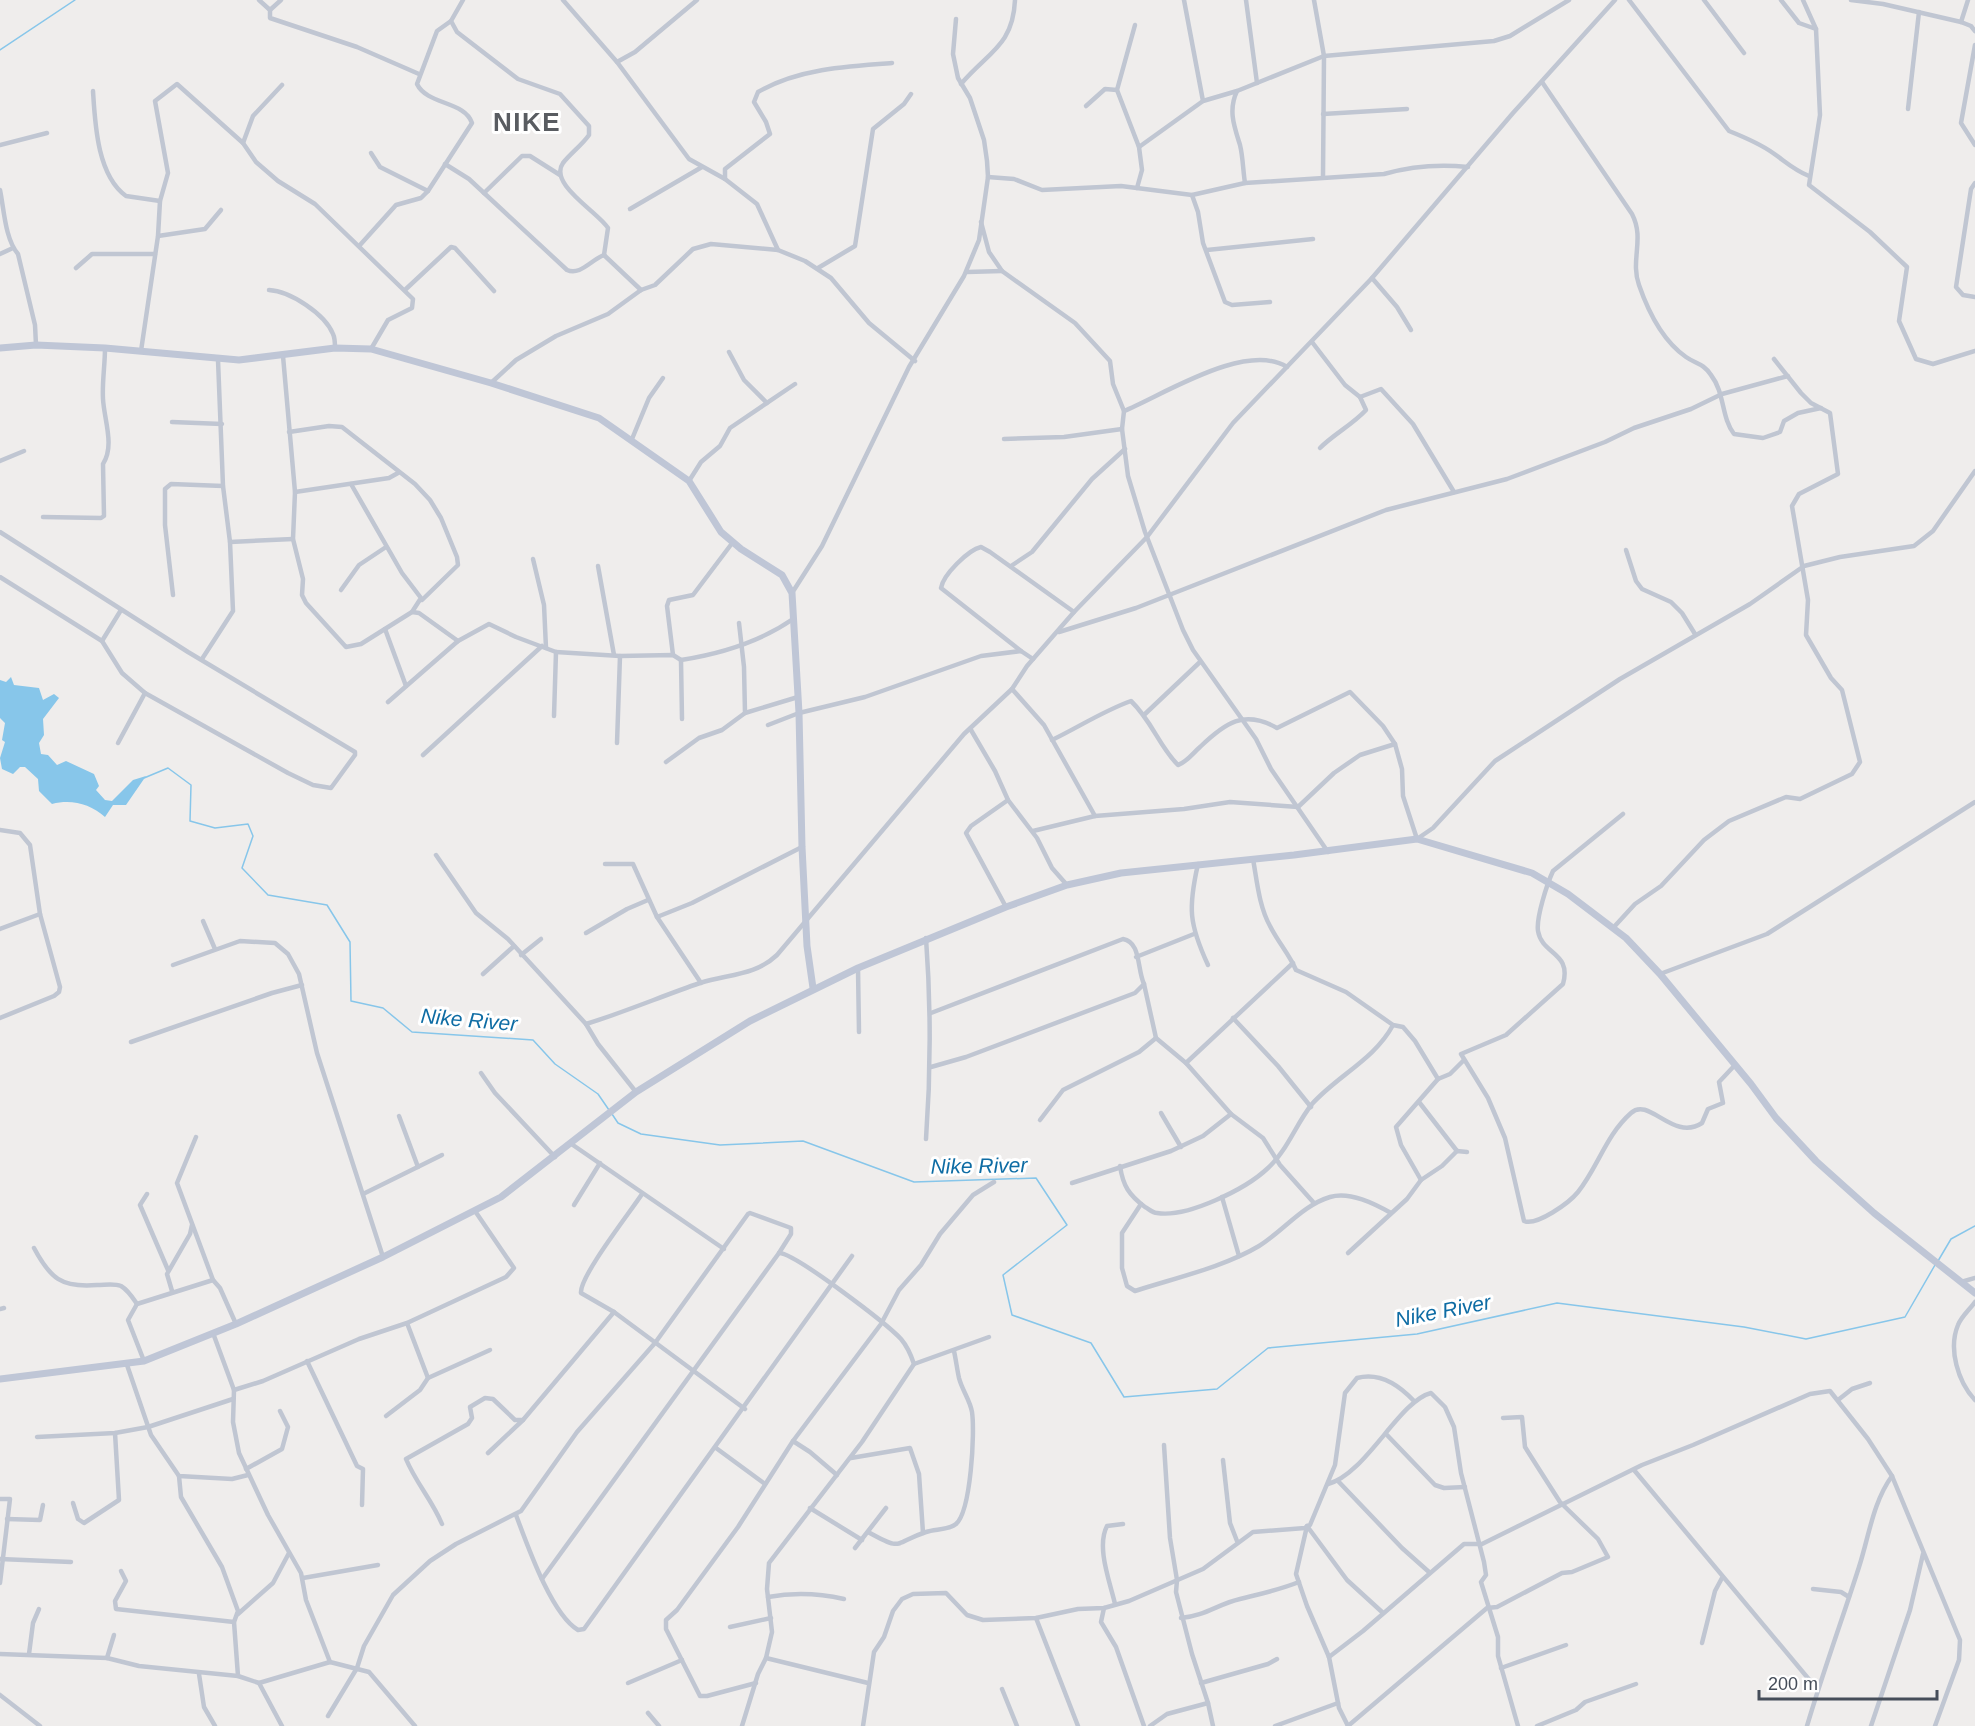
<svg xmlns="http://www.w3.org/2000/svg" width="1975" height="1726" font-family="Arial,sans-serif">
<style>
.water{fill:#87c6ea}
.lines{fill:none;stroke-linecap:round;stroke-linejoin:round}
.stream{stroke:#87c6ea;stroke-width:1.5}
.street{stroke:#c0c6d2;stroke-width:4.5}
.secondary{stroke:#bfc6d6;stroke-width:7}
.labels{text-anchor:middle;stroke-width:6;stroke-linejoin:round;paint-order:stroke}
.water-label{font-size:21px;font-style:italic;fill:#0e6ca4;stroke:#fff}
.district-label{font-size:26px;font-weight:bold;letter-spacing:1.5px;fill:#595c61;stroke:#fff}
</style>
<rect width="100%" height="100%" fill="#efedec"/>
<path class="water" d="M11 677 14 685 39 688 43 700 54 694 59 698 43 719 44 735 39 743 41 754 48 755 57 765 66 761 94 774 99 786 96 790 105 800 112 801 133 780 146 776 126 805H113L105 817C90 804 72 799 52 804L39 791 38 779 25 767H20L13 774 2 769 0 758 5 742 2 740 5 723 0 718V680L6 682Z"/>
<g class="lines">
<g class="stream">
<path d="M0 50 75 0"/>
<path d="M144 778 168 768 191 785 190 821 215 828 248 824 253 836 242 868 268 895 327 905 350 942 351 1001 383 1008 412 1032 533 1040 555 1064 598 1094 609 1110"/>
<path d="M612 1114 618 1123 641 1134 720 1145 803 1141 914 1182 1036 1178 1067 1225 1003 1275 1012 1315 1091 1343 1124 1397 1217 1389 1268 1348 1417 1334 1557 1303 1744 1327 1806 1339 1905 1317 1935 1265"/>
<path d="M1938 1261 1951 1239 1975 1226"/>
</g>
<g class="street">
<path d="M259 0 270 10V18L357 47 419 74"/>
<path d="M463 0 451 21 457 32 518 79 560 94 589 126V135C582 145 571 153 563 163 548 184 598 212 608 228L604 255"/>
<path d="M563 0 617 62 689 159 725 179 757 204 778 250"/>
<path d="M1184 0 1203 101"/>
<path d="M1246 0 1257 83"/>
<path d="M1314 0 1324 56 1323 176"/>
<path d="M1629 0 1729 131C1744 137 1759 143 1773 153 1786 162 1794 170 1809 176"/>
<path d="M1704 0 1744 53"/>
<path d="M1781 0 1799 23 1816 29"/>
<path d="M1803 0 1816 29 1820 115 1809 185 1870 232 1907 267 1899 321 1916 359 1933 364 1975 351"/>
<path d="M1851 0 1883 4 1961 22 1971 26 1975 31"/>
<path d="M270 10 281 0"/>
<path d="M1961 22 1968 0"/>
<path d="M1135 25 1117 90 1139 147 1142 170 1137 188"/>
<path d="M1975 45 1961 123 1975 145"/>
<path d="M617 62 635 52 697 0"/>
<path d="M1542 82 1632 214C1645 239 1630 260 1639 285 1648 311 1663 341 1686 357 1696 364 1703 363 1711 375 1725 393 1721 417 1734 434L1763 438 1780 432 1784 421 1798 413 1821 408"/>
<path d="M961 84C988 52 1013 46 1015 0"/>
<path d="M93 91C95 123 97 175 126 196L160 201"/>
<path d="M1086 106 1105 89 1117 90"/>
<path d="M1908 109 1919 12"/>
<path d="M1323 114 1407 109"/>
<path d="M243 143 253 116 282 85"/>
<path d="M0 145 47 133"/>
<path d="M1139 147 1203 101 1237 91"/>
<path d="M371 153 380 167 428 191"/>
<path d="M445 164 469 179 567 270C580 276 591 260 604 255"/>
<path d="M988 177 1014 179 1042 190 1121 186 1192 195 1245 183 1384 174C1412 166 1439 164 1468 167"/>
<path d="M725 179V169L770 134 766 122 754 102 758 92C797 69 847 66 892 63"/>
<path d="M1245 183C1243 171 1243 157 1240 145 1234 126 1228 110 1237 91L1324 56 1494 41 1510 36 1569 0"/>
<path d="M1975 183 1971 189 1956 287 1963 295 1975 297"/>
<path d="M0 190C4 209 5 239 18 254L35 325 36 345"/>
<path d="M484 193 522 156H530L560 175"/>
<path d="M1192 195 1198 212 1203 243 1225 302 1232 305 1270 302"/>
<path d="M630 209 702 167"/>
<path d="M981 222 989 252 1002 271 1075 323 1110 361 1113 384 1124 411 1122 429 1128 476 1145 532 1183 630 1193 650 1256 739 1271 769 1328 852"/>
<path d="M158 236 205 229 221 210"/>
<path d="M360 245 396 205 421 198 428 191 472 123C465 101 427 105 417 84L437 31 451 21"/>
<path d="M1207 250 1313 239"/>
<path d="M0 254 13 248"/>
<path d="M604 255 641 290"/>
<path d="M76 268 92 254H155"/>
<path d="M818 268 855 246 873 129 904 104 911 94"/>
<path d="M967 272 1002 271"/>
<path d="M1372 278 1397 307 1411 330"/>
<path d="M406 289 451 247 455 248 494 291"/>
<path d="M269 290C290 291 325 314 333 334 335 338 335 344 335 348"/>
<path d="M1312 342 1345 385 1360 397 1381 389 1413 424 1454 492"/>
<path d="M141 351 158 236 160 201 168 173 155 101 177 84 243 143 256 162 278 181 315 204 413 299 412 308 388 320 371 349"/>
<path d="M729 352 744 380 767 403"/>
<path d="M283 356 295 492 293 539 303 579 302 595 306 603 346 647 361 644 412 612 419 613 458 641"/>
<path d="M491 383 516 360 556 336 608 314 641 290 655 285 693 249 711 244 778 250 805 261 831 278 869 323 915 361"/>
<path d="M1124 411C1163 395 1246 341 1287 367"/>
<path d="M172 422 222 424"/>
<path d="M289 432 329 426 342 427 415 484 430 500 441 518 457 557 458 565 422 600"/>
<path d="M632 439 649 398 663 378"/>
<path d="M1004 439 1064 437 1122 429"/>
<path d="M1320 448C1334 434 1352 425 1366 410L1360 397"/>
<path d="M0 461 24 451"/>
<path d="M689 481 701 462 720 446 730 428 795 384"/>
<path d="M351 484 402 573 421 598 412 612"/>
<path d="M295 492 389 478 398 473"/>
<path d="M43 517 101 518 104 516 103 464C115 446 104 419 103 399 102 382 105 365 105 348"/>
<path d="M0 532 188 652 355 752V755L331 788 313 785 288 773 145 693 122 673 102 641 0 577"/>
<path d="M230 542 293 539"/>
<path d="M1626 550 1636 581 1642 589 1671 602 1682 613 1695 634"/>
<path d="M533 559 544 605 546 648"/>
<path d="M598 566 614 655"/>
<path d="M1011 566 1032 552 1092 479 1125 449"/>
<path d="M341 590 359 565 386 547"/>
<path d="M792 593 822 546 909 367 964 276 979 240 988 177 987 161 984 140 970 98 958 78 953 54 956 19"/>
<path d="M173 595 165 525V489L171 484 223 486"/>
<path d="M385 629 406 686"/>
<path d="M1059 632 1136 608 1386 510 1507 479 1605 442 1634 428 1691 409 1722 394 1788 376"/>
<path d="M102 641 121 610"/>
<path d="M1021 651 941 588C943 575 968 550 981 547L990 552 1074 612"/>
<path d="M673 655 667 606 669 600 693 595 733 542"/>
<path d="M202 659 233 611 230 542 223 486 218 360"/>
<path d="M681 660 682 719"/>
<path d="M1012 689 1044 725 1095 816"/>
<path d="M388 702 458 641 489 624 516 637 556 652 620 656 673 655 681 660C719 654 760 642 793 619"/>
<path d="M745 713 798 697"/>
<path d="M1145 714 1200 662"/>
<path d="M554 716 556 652"/>
<path d="M768 725 799 713 865 697 981 656 1021 651 1033 659"/>
<path d="M971 730 995 771 1008 800 1037 838 1052 868 1067 885"/>
<path d="M1052 740C1079 727 1103 711 1131 701 1152 721 1159 746 1178 765 1187 762 1193 753 1200 747 1225 723 1244 709 1277 728L1350 692 1383 726 1395 744 1402 769 1403 796 1417 839 1433 828 1495 761 1620 679 1750 604 1804 566 1840 557 1914 546 1933 531 1975 471"/>
<path d="M118 743 145 693"/>
<path d="M617 743 620 656"/>
<path d="M423 755 542 646"/>
<path d="M666 762 699 738 722 730 745 713 744 667 739 623"/>
<path d="M1623 814 1553 871C1547 884 1536 918 1538 931 1542 955 1572 952 1563 984L1506 1035 1461 1054 1488 1098 1505 1138 1524 1221C1537 1226 1569 1203 1578 1192 1598 1167 1606 1135 1631 1113 1649 1096 1673 1142 1702 1123L1708 1109 1723 1103 1719 1082 1735 1065"/>
<path d="M0 830 20 833 30 845 40 914 60 987 59 992 54 996 0 1018"/>
<path d="M1033 831 1095 816 1184 809 1230 802 1298 807 1334 773 1360 755 1395 744"/>
<path d="M436 855 476 913 508 939 586 1024 598 1044 636 1092"/>
<path d="M1253 859C1257 881 1259 906 1270 926 1278 942 1289 954 1296 970L1346 992 1393 1025 1403 1027 1415 1041 1438 1079"/>
<path d="M605 864H633L657 917 701 983"/>
<path d="M1198 864C1188 908 1189 924 1208 965"/>
<path d="M1006 907 966 833 971 826 1008 800"/>
<path d="M657 917 692 903 802 847"/>
<path d="M203 921 215 949"/>
<path d="M1613 928 1635 904 1661 886 1704 840 1729 821 1786 797 1800 799 1852 774 1860 762 1842 690 1831 678 1806 635 1808 600 1792 506 1799 494 1838 474 1830 413 1811 403 1801 393 1774 359"/>
<path d="M0 929 40 914"/>
<path d="M586 933 627 909 648 900"/>
<path d="M521 955 541 939"/>
<path d="M1136 957 1194 934"/>
<path d="M173 965 240 941 275 943 288 954 299 974 317 1053 383 1257"/>
<path d="M858 968 859 1032"/>
<path d="M483 974 514 946"/>
<path d="M1660 974 1767 934 1975 802"/>
<path d="M1144 984 1156 1038 1186 1063 1231 1114 1263 1138 1280 1165 1314 1203"/>
<path d="M931 1013 1123 939C1141 942 1137 969 1144 984L1135 993 966 1057 931 1067"/>
<path d="M1233 1018 1278 1066 1311 1107"/>
<path d="M586 1024C625 1012 662 996 700 983 728 974 755 976 777 955L964 734 1012 689 1027 666 1074 612 1147 537 1233 423 1372 278 1513 113 1615 0"/>
<path d="M131 1042 272 993 302 985"/>
<path d="M1186 1063 1293 963"/>
<path d="M481 1073 495 1093 555 1157"/>
<path d="M1419 1102 1457 1151"/>
<path d="M1161 1113 1181 1147"/>
<path d="M399 1116 418 1167"/>
<path d="M1040 1120 1063 1090 1139 1052 1156 1038"/>
<path d="M196 1137 177 1183 213 1280"/>
<path d="M926 1139C931 1071 931 1006 926 938"/>
<path d="M570 1143 724 1249"/>
<path d="M1120 1166C1123 1186 1129 1195 1145 1207 1149 1209 1152 1213 1157 1213 1187 1218 1246 1189 1268 1168 1287 1151 1296 1124 1312 1104 1337 1076 1375 1059 1393 1025"/>
<path d="M1421 1180 1401 1145 1396 1127 1438 1079 1450 1074 1464 1060"/>
<path d="M1072 1183 1171 1151 1203 1136 1231 1114"/>
<path d="M147 1194 140 1205 168 1270"/>
<path d="M363 1194 442 1155"/>
<path d="M642 1194C631 1211 579 1277 581 1293L614 1312 745 1409"/>
<path d="M1222 1197 1239 1256"/>
<path d="M1141 1204 1122 1233V1268L1127 1286 1135 1291C1175 1278 1224 1267 1259 1246 1283 1231 1303 1205 1330 1197 1350 1191 1375 1204 1391 1213"/>
<path d="M574 1205 600 1163"/>
<path d="M34 1248C50 1278 61 1288 97 1285 105 1285 114 1283 121 1286 128 1290 133 1298 137 1304"/>
<path d="M1348 1253 1407 1199 1421 1180 1442 1166 1457 1151 1467 1152"/>
<path d="M1961 1282 1975 1278"/>
<path d="M172 1291 167 1274 190 1234 192 1225"/>
<path d="M1975 1302C1970 1309 1961 1317 1958 1325 1948 1349 1958 1382 1975 1400"/>
<path d="M0 1309 4 1308"/>
<path d="M407 1323 428 1378"/>
<path d="M213 1333 234 1390 233 1422 239 1453 268 1515 301 1573 306 1600 330 1662 369 1672 415 1726"/>
<path d="M144 1361 128 1320 137 1304 213 1280 220 1288 236 1324"/>
<path d="M307 1361 357 1466 363 1469 362 1505"/>
<path d="M914 1364 989 1337"/>
<path d="M127 1365 151 1435 179 1476 232 1479 248 1475"/>
<path d="M234 1390 263 1381 359 1339 407 1323 506 1277 514 1268 475 1211"/>
<path d="M1838 1400 1852 1389 1870 1383"/>
<path d="M386 1416 420 1390 428 1378 490 1350"/>
<path d="M1387 1435 1435 1485 1444 1488 1465 1487"/>
<path d="M37 1437 115 1433 148 1427 233 1399"/>
<path d="M793 1441 810 1452 837 1475"/>
<path d="M1164 1445 1170 1538 1177 1580 1176 1592 1192 1654 1208 1703 1213 1726"/>
<path d="M716 1448 765 1484"/>
<path d="M488 1453 523 1420"/>
<path d="M851 1458 910 1448 919 1474 923 1533"/>
<path d="M1223 1460 1230 1523 1237 1541"/>
<path d="M246 1469 282 1449 288 1427 280 1411"/>
<path d="M1634 1470 1817 1689"/>
<path d="M179 1476 181 1497 222 1567 238 1611 234 1622 238 1676"/>
<path d="M1338 1481 1402 1548 1429 1572"/>
<path d="M1328 1484C1366 1474 1399 1401 1431 1393L1445 1407 1454 1427 1461 1473 1484 1562 1486 1575 1481 1582 1498 1637V1656L1518 1726"/>
<path d="M0 1499H10L0 1583"/>
<path d="M73 1503 78 1519 84 1523 119 1500 115 1433"/>
<path d="M810 1508 862 1540"/>
<path d="M516 1515C527 1544 551 1614 578 1630L584 1629 852 1256"/>
<path d="M7 1519 40 1520 43 1505"/>
<path d="M442 1524C432 1500 416 1483 406 1459L468 1424 472 1418 470 1407 485 1398 493 1399 515 1420H523L614 1312"/>
<path d="M1307 1526 1296 1574 1307 1606 1329 1657 1339 1708 1348 1726"/>
<path d="M1307 1526 1347 1580 1382 1612"/>
<path d="M868 1532C904 1552 893 1543 926 1532 935 1529 949 1530 956 1524 971 1511 975 1432 972 1412 970 1400 962 1390 959 1378 957 1369 956 1360 954 1351"/>
<path d="M855 1548 886 1508"/>
<path d="M0 1559 71 1562"/>
<path d="M121 1571 126 1581 115 1601 116 1609 234 1622"/>
<path d="M303 1578 378 1565"/>
<path d="M1813 1589 1841 1592 1849 1597"/>
<path d="M768 1597C795 1592 818 1593 844 1599"/>
<path d="M1115 1604C1110 1582 1096 1547 1107 1526L1123 1524"/>
<path d="M1104 1608 1101 1622 1116 1647 1144 1726"/>
<path d="M238 1614 273 1583 289 1553"/>
<path d="M1036 1618 1078 1726"/>
<path d="M1181 1618C1205 1616 1218 1604 1240 1599 1260 1594 1279 1590 1299 1582"/>
<path d="M730 1627 771 1618"/>
<path d="M1702 1643 1715 1591 1722 1578"/>
<path d="M0 1654 107 1658 139 1666 238 1676 259 1683 330 1662"/>
<path d="M29 1654 33 1623 39 1609"/>
<path d="M1329 1657 1363 1631 1464 1544H1482L1642 1465 1693 1445 1810 1394 1830 1391 1868 1439 1892 1476 1960 1640 1959 1660 1935 1726"/>
<path d="M107 1658 114 1635"/>
<path d="M766 1658 772 1632 767 1589 769 1563 862 1442 914 1364C911 1355 907 1346 901 1339 887 1324 795 1253 779 1253"/>
<path d="M1501 1668 1566 1645"/>
<path d="M199 1674 204 1707 215 1726"/>
<path d="M259 1683 282 1726"/>
<path d="M628 1683 682 1660"/>
<path d="M756 1683 707 1696H700L666 1629V1620L677 1610 738 1527 793 1441 881 1324 899 1290 921 1265 940 1234 973 1195 994 1182"/>
<path d="M1201 1683 1268 1664 1277 1659"/>
<path d="M1002 1689 1017 1726"/>
<path d="M0 1695 40 1726"/>
<path d="M648 1713 659 1726"/>
<path d="M328 1716 357 1668 364 1646 393 1595 430 1561 456 1544 521 1511 577 1432 655 1343 748 1214 750 1213 791 1228V1234L779 1253 542 1579"/>
<path d="M742 1726 758 1674 766 1658 868 1683"/>
<path d="M863 1726 874 1652 884 1637 893 1611 902 1599 913 1594 946 1593 967 1615 983 1620 1036 1618 1078 1609 1104 1608 1129 1601 1203 1569 1253 1532 1305 1528 1310 1525 1335 1465 1345 1393 1357 1378C1379 1372 1399 1385 1414 1401"/>
<path d="M1150 1726 1167 1714 1208 1703"/>
<path d="M1275 1726 1338 1703"/>
<path d="M1348 1726 1487 1608 1497 1607 1562 1573 1572 1572 1608 1557 1598 1539 1560 1502 1537 1466 1525 1447 1522 1417 1503 1418"/>
<path d="M1537 1726 1576 1710 1585 1702 1636 1684"/>
<path d="M1807 1726C1823 1672 1842 1620 1859 1567 1869 1536 1873 1502 1892 1476"/>
<path d="M1871 1726 1910 1610 1923 1554"/>
</g>
<g class="secondary">
<path d="M0 348 36 345 105 348 239 360 335 348 371 349 491 383 599 418 689 481 721 532 741 549 782 575 792 593 799 713 802 847 807 946 813 988"/>
<path d="M0 1379 144 1361 236 1324 383 1257 501 1197 636 1092 750 1021 858 968 1006 907 1067 885 1121 873 1294 855 1417 839 1532 873 1568 894 1626 938 1660 974 1751 1084 1776 1118 1816 1161 1874 1213 1975 1293"/>
</g>
</g>
<g class="labels">
<g class="water-label">
<text transform="translate(469 1020) rotate(5)" y="7">Nike River</text>
<text transform="translate(979 1166) rotate(-1)" y="7">Nike River</text>
<text transform="translate(1443 1311) rotate(-11)" y="7">Nike River</text>
</g>
<g class="district-label">
<text x="527" y="131">NIKE</text>
</g>
</g>
<path d="M1759 1690v9h178v-9" fill="none" stroke="#454d59" stroke-width="3"/>
<text x="1768" y="1690" font-size="18" fill="#454d59" stroke="#ffffff" stroke-width="4.5" paint-order="stroke">200 m</text>
</svg>
